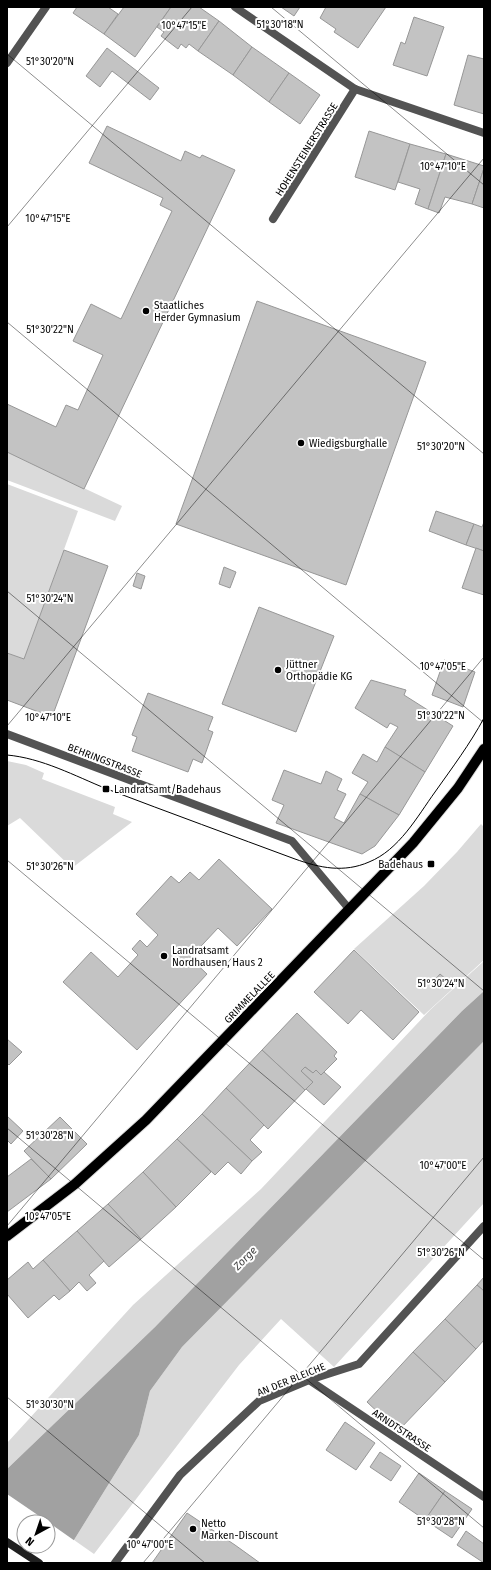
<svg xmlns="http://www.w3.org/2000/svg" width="491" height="1570" font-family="'Fira Sans',sans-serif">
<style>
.green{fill:#dadada}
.water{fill:#a1a1a1;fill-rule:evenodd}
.pier{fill:#fff}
.building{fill:#c3c3c3;stroke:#979797}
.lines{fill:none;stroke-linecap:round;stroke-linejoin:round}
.primary-casing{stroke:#dbdbdb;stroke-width:12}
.street{stroke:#535353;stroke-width:8}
.secondary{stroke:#202020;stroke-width:8}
.primary{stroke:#000;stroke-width:10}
.tram{stroke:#000;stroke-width:1}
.ticks{fill:none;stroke:#000;stroke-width:1;stroke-opacity:0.45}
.poi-dot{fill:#000;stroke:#fff;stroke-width:1.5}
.labels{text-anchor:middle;stroke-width:4;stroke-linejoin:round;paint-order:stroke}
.street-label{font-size:10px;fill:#000;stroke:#fff}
.poi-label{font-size:10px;fill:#000;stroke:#fff;text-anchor:start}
.water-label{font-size:11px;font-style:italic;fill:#424242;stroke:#fff}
.ticks-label{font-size:10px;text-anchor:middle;fill:#000;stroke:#fff;stroke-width:4;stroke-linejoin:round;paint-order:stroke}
</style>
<rect width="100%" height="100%" fill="#fff"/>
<g class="green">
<path d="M7 452 122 506 115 521 7 480Z"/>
<path d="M7 484 78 511 24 659 7 653Z"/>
<path d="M7 761 26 765 44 773 42 779 115 807 113 814 132 822 72 868 20 818 7 826Z"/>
<path d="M481 824 484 827V960L424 1015 354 949 424 886 457 852Z"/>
<path d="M484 961V991L462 1011 155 1327 7 1469V1443L133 1305 261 1189 431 1009Z"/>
<path d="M484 1041V1203L334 1367 281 1319 239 1365 94 1554 74 1540 139 1435 150 1391 182 1347Z"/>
</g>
<path class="water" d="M484 991V1041L182 1347 150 1391 139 1435 74 1540 56 1563H7V1469L155 1327 462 1011ZM24 1522H48V1546H24Z"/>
<path class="pier" d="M7 1494 48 1522H24V1546H48V1522L75 1541 59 1563H7Z"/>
<g class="building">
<path d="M77 7H108L118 14 104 34 73 13Z"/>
<path d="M124 7H171L135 57 104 34Z"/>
<path d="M171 7H199L219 21 198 51 189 44 186 48 181 44 178 49 161 36 164 32 157 27Z"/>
<path d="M281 7H300L294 16Z"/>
<path d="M326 7H386L358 48 334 32 336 29 320 18Z"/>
<path d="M414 17 444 27 427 76 393 65 401 42 405 44Z"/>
<path d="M219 21 252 47 233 75 198 51Z"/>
<path d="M252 47 289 73 269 102 233 75Z"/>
<path d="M107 48 159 88 150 100 112 71 100 87 86 76Z"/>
<path d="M468 55 484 59V114L454 105Z"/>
<path d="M289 73 320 95 300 124 269 102Z"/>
<path d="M107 126 181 161 185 151 200 158 202 155 235 170 84 489 7 452V404L56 427 66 405 78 410 103 355 73 341 91 304 121 319 172 211 160 205 163 198 89 163Z"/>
<path d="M369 131 410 144 395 190 355 177Z"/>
<path d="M410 144 446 154 428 209 415 204 420 189 398 182Z"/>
<path d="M446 154 484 166V168L472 204 445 197 439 213 428 209Z"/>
<path d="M484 168V208L472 204Z"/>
<path d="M257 301 426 362 346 585 176 524Z"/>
<path d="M436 511 474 524 466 545 429 531Z"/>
<path d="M484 522V551L466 545 474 524 482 527Z"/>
<path d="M476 548 484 551V595L462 588Z"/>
<path d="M64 550 108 566 52 717 7 700V653L24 659Z"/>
<path d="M224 567 236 572 230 588 219 584Z"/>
<path d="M137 573 145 576 141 589 133 586Z"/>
<path d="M259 607 334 636 296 732 222 704Z"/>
<path d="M444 660 475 672 463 707 432 695Z"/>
<path d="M371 680 406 690 404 695 453 726 425 772 385 747 398 727 390 723 387 728 355 708Z"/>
<path d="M148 693 213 717 208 730 213 732 202 763 193 759 188 772 132 751 137 737 132 735Z"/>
<path d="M385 747 425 772 399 815 360 794 368 782 352 773 363 754 377 762Z"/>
<path d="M284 770 321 784 326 771 342 779 337 790 346 794 334 818 344 823 360 794 399 815 375 846 362 854 276 823 284 805 272 800Z"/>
<path d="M219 859 272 909 237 946 218 928 190 958 207 974 137 1050 63 982 91 952 118 977 138 955 132 949 140 940 147 947 158 935 136 914 171 876 179 883 190 872 199 880Z"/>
<path d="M354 950 419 1012 393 1040 361 1010 348 1024 314 992Z"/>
<path d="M440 974 447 980 439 989 432 983Z"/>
<path d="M297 1013 337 1052 334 1056 337 1059 321 1075 316 1070 313 1073 305 1067 301 1071 313 1082 305 1090 262 1050Z"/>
<path d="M7 1039 22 1052 9 1065 7 1063Z"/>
<path d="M262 1050 305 1090 268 1129 226 1088Z"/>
<path d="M305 1067 313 1073 316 1070 321 1075 324 1072 341 1087 324 1105 306 1089 313 1082 301 1071Z"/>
<path d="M226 1088 264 1125 250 1140 262 1152 252 1161 202 1114Z"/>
<path d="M202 1114 252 1161 241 1174 228 1162 215 1175 177 1139Z"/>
<path d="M7 1116 23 1131 11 1144 7 1140Z"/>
<path d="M60 1117 87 1144 51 1179 24 1151Z"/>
<path d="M177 1139 211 1172 176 1207 143 1172Z"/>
<path d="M31 1159 51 1179 7 1212V1177Z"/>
<path d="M143 1172 176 1207 141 1239 108 1204Z"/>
<path d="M108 1204 141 1239 109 1267 77 1231Z"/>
<path d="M77 1231 104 1261 89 1275 96 1283 87 1291 79 1282 70 1291 43 1260Z"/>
<path d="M43 1260 70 1291 59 1300 54 1295 28 1318 7 1294V1280L28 1262 33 1269Z"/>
<path d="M484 1277V1291L477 1285Z"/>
<path d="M477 1285 484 1291V1340L476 1349 445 1319Z"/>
<path d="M445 1319 476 1349 445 1382 413 1352Z"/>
<path d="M413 1352 445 1382 398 1431 367 1402Z"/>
<path d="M345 1422 375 1443 356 1470 326 1450Z"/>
<path d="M380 1452 401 1466 391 1481 370 1467Z"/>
<path d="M419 1473 445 1491 425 1520 399 1502Z"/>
<path d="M445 1491 472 1509 452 1538 425 1520Z"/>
<path d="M187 1513 235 1545 260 1563H152Z"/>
<path d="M466 1531 484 1544V1563L457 1545Z"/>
</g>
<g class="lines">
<g class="primary-casing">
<path id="primary" d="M7 1236 75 1184 146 1120 413 843 458 788 484 749"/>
</g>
<g class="street">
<path d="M235 7 355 89 484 133"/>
<path d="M7 63 46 7"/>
<path d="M273 219 355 89"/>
<path d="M7 734 292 841 350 910"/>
<path d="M309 1380 484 1497"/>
<path d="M115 1563 180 1475 259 1401 309 1380 359 1364 484 1226"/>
</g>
<path class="secondary" d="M7 1542 39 1563"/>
<use href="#primary" class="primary"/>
<path class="tram" d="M7 755C42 758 75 776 107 789 170 813 233 836 295 859 320 868 344 873 369 862 399 850 417 817 435 792 452 768 470 744 484 718"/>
</g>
<path class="ticks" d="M271 7 484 185M7 54 484 454M7 227 192 7M7 322 484 723M7 591 484 991M7 726 484 158M7 860 484 1260M7 1128 484 1528M7 1226 484 657M7 1397 205 1563M143 1563 484 1157"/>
<g class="poi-dot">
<circle cx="146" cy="311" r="4"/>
<circle cx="301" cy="443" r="4"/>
<circle cx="278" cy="670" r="4"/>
<rect x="102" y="785" width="8" height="8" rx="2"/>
<rect x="427" y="860" width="8" height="8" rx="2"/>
<circle cx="164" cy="956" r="4"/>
<circle cx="193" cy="1529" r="4"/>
</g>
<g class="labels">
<g class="street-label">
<text transform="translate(306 149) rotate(-58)" y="4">HOHENSTEINERSTRASSE</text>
<text transform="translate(105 760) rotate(21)" y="4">BEHRINGSTRASSE</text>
<text transform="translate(249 997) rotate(-46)" y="4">GRIMMELALLEE</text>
<text transform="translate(291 1379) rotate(-22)" y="4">AN DER BLEICHE</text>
<text transform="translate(402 1430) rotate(34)" y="4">ARNDTSTRASSE</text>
</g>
<g class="poi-label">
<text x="154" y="309">Staatliches<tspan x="154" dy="12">Herder Gymnasium</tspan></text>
<text x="309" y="447">Wiedigsburghalle</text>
<text x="286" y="668">Jüttner<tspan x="286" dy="12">Orthopädie KG</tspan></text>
<text x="114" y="793">Landratsamt/Badehaus</text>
<text x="423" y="868" text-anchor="end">Badehaus</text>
<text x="172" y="954">Landratsamt<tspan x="172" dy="12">Nordhausen, Haus 2</tspan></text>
<text x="201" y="1527">Netto<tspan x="201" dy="12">Marken-Discount</tspan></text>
</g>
<g class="water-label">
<text transform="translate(245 1258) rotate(-45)" y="4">Zorge</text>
</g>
</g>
<g class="ticks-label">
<text x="280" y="28">51°30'18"N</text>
<text x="184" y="29">10°47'15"E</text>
<text x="50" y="65">51°30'20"N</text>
<text x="443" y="170">10°47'10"E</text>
<text x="48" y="222">10°47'15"E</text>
<text x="50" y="333">51°30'22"N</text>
<text x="441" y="450">51°30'20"N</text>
<text x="50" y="602">51°30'24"N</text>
<text x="443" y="670">10°47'05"E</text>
<text x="441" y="719">51°30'22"N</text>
<text x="48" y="721">10°47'10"E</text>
<text x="50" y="870">51°30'26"N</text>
<text x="441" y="987">51°30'24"N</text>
<text x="50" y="1139">51°30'28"N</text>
<text x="443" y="1169">10°47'00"E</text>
<text x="48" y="1220">10°47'05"E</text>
<text x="441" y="1256">51°30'26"N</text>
<text x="50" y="1408">51°30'30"N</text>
<text x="441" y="1525">51°30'28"N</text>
<text x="150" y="1548">10°47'00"E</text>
</g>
<rect width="491" height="1570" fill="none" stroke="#000000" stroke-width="16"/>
<g transform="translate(36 1534) rotate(220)"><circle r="19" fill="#ffffff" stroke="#999999"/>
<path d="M0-3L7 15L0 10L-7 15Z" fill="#000000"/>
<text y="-6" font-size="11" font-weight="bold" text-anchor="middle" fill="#000000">N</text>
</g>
</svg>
